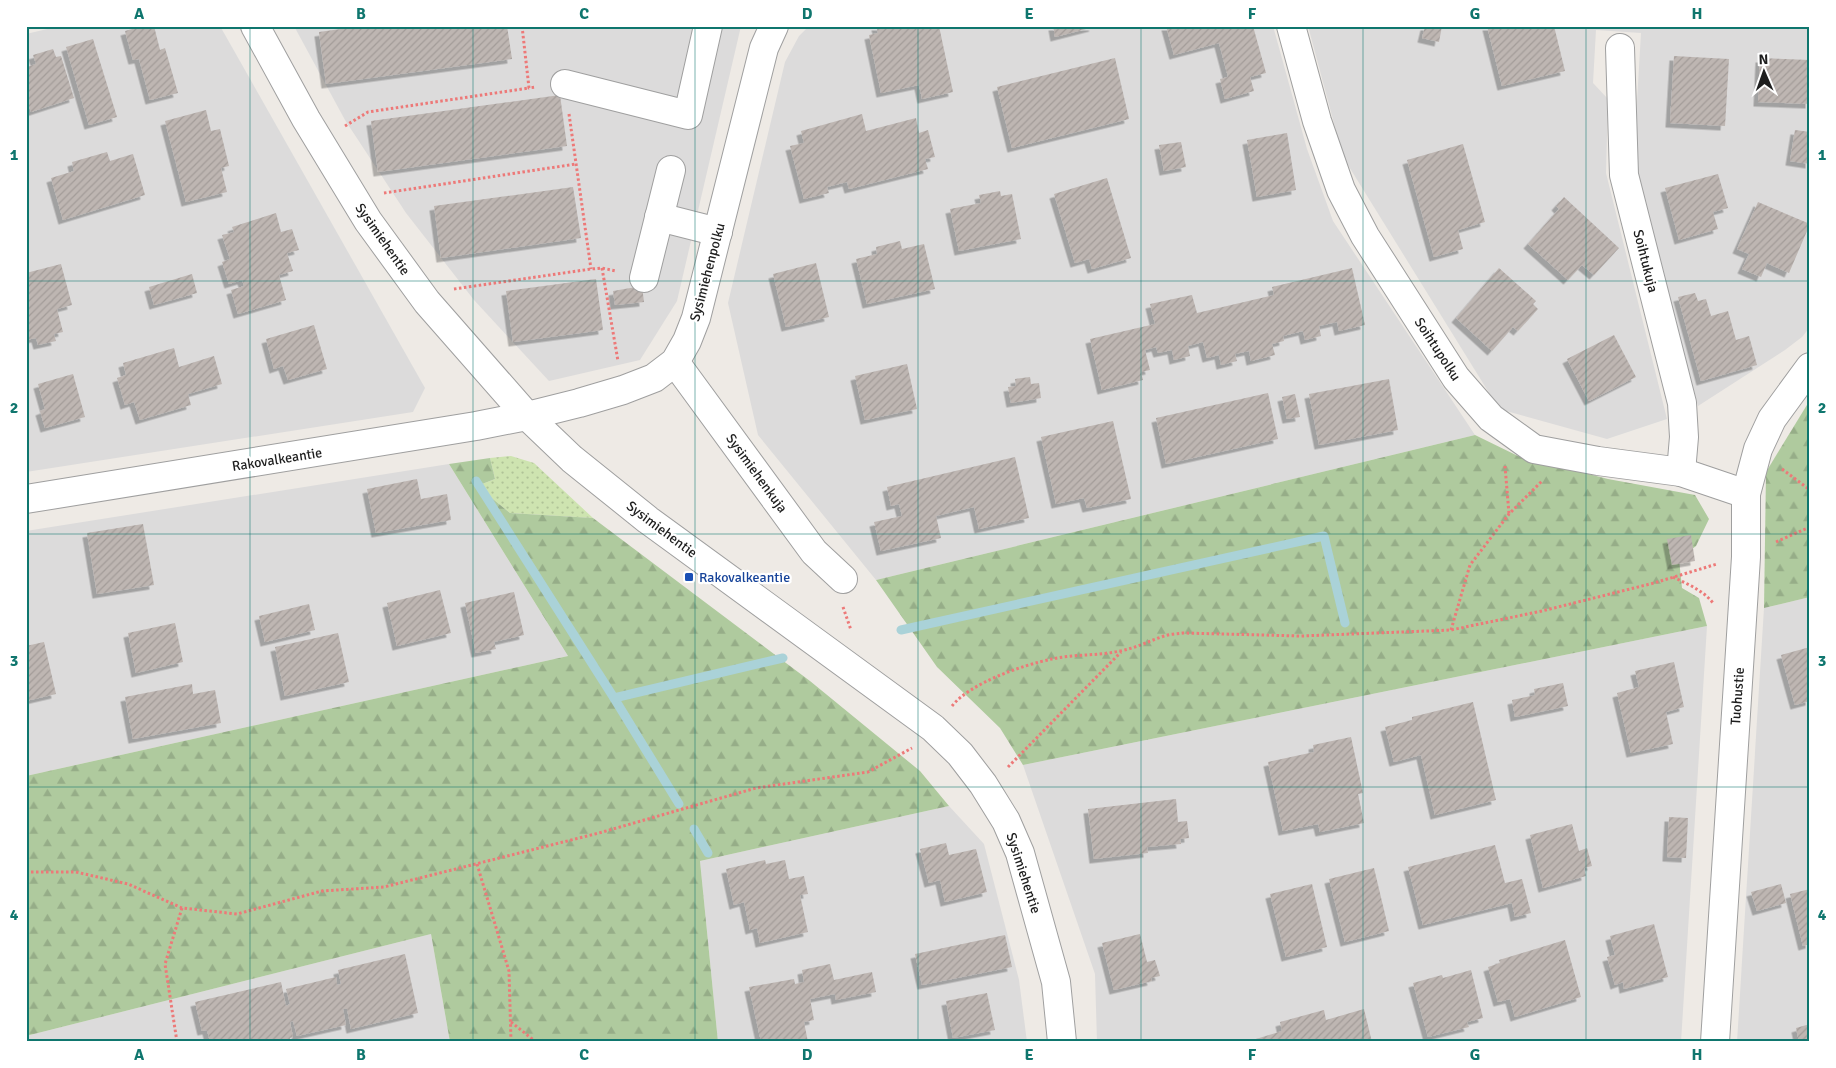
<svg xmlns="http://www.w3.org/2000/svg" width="1836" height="1068" font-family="Signika,sans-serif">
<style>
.residential{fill:#dcdbdb}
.grass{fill:url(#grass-dots)}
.forest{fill:url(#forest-firs)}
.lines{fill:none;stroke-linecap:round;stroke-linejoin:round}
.stream{stroke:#aad2d8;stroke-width:9}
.building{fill:url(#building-hatch);filter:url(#shadow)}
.minor-casing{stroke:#9f9f9f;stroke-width:30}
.path{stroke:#ed7978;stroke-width:3;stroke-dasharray:2.5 2.5;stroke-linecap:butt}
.minor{stroke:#fff;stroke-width:28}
.grid{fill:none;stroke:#0f766e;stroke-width:1;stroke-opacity:0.55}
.transit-dot{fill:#1a4fb4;stroke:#fff;stroke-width:2}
.labels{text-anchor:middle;stroke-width:4.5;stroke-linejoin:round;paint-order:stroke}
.street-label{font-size:14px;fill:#1e1e1e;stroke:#fff}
.transit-label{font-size:14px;fill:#164399;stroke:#fff;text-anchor:start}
.neatline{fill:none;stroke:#0f766e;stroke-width:2}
.grid-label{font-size:16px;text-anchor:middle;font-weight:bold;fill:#0f766e}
</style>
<defs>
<pattern id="grass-dots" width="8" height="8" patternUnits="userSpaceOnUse" patternTransform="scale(1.25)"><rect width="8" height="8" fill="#cee4b0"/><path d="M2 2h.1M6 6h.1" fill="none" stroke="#b0c397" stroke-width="1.8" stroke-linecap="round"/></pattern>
<pattern id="forest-firs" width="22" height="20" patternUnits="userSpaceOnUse" patternTransform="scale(1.25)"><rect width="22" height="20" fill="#afca9e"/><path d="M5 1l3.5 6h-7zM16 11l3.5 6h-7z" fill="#96ad88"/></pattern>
<pattern id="building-hatch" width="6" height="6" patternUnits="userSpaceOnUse" patternTransform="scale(1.25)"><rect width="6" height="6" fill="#beb6b2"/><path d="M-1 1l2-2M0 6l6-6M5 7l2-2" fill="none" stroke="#a39c99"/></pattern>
<filter id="shadow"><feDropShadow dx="-4.5" dy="4.5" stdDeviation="0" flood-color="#0004"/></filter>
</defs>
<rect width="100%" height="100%" fill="#eeeae5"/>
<g class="residential">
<path d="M60 26H220L425 388 413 412 26 472V34Z"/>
<path d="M294 26H741L677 301 640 360 549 381 474 300 406 213 345 120Z"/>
<path d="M809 26H1273L1307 149 1333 221 1475 435 876 580 758 435 728 303 785 62 799 36Z"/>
<path d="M1308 26H1810V327L1802 337 1785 350 1698 406 1633 170 1641 33 1596 30 1593 83 1608 99 1606 173 1667 419 1607 439 1499 409 1343 157Z"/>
<path d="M449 464 568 656 26 776V531Z"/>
<path d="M1810 597V1042H1737L1764 608Z"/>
<path d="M1707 626 1681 1042H1097L1095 974 1023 765Z"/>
<path d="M949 806 984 844 1019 980 1027 1042H718L700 861Z"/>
<path d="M431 934 450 1042H26V1036Z"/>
</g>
<path class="grass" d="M511 456 534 463 593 518 510 513 477 486 495 479 490 458Z"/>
<g class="forest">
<path d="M1810 400V597L1764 608 1766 472Z"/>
<path d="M1475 435 1518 456 1608 479 1695 495 1709 519 1696 546 1679 559 1682 588 1699 598 1707 626 1023 765 1000 728 937 667 876 580Z"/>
<path d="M490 458 495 479 477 486 510 513 593 518 810 681 920 771 949 806 700 861 718 1042H450L431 934 26 1036V776L568 656 449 464Z"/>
</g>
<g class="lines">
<g class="stream">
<path d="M476 481 614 698 679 804"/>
<path d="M901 630 1324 536 1345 623"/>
<path d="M614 698 783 658"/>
<path d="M694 829 708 853"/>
</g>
</g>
<g class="building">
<path d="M143 26H154L160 50 165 48 178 93 150 100 139 59 133 60 125 31Z"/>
<path d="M362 26H507L512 59 326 84 319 32Z"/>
<path d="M876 26H939L953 92 922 99 919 85 881 93 869 35 878 33Z"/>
<path d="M1053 26H1093L1094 27 1055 37Z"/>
<path d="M1166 26H1253L1266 73 1250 77 1254 91 1225 99 1220 79 1228 77 1219 43 1174 55Z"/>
<path d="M1425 26H1442L1439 42 1422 38Z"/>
<path d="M1487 26H1554L1565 71 1502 86Z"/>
<path d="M93 39 117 117 89 125 66 47Z"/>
<path d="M53 49 56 57 61 56 74 98 31 112 26 98V67L36 64 33 55Z"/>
<path d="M1674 56 1729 59 1725 126 1670 123Z"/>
<path d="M1115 58 1129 119 1012 148 997 87Z"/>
<path d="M1760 58 1810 60V104L1758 102Z"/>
<path d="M560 95 567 146 378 172 371 121Z"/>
<path d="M206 110 211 131 220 129 229 166 221 168 227 192 186 202 165 121Z"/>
<path d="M862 114 866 131 916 118 919 133 928 130 935 157 925 159 928 169 849 189 847 182 827 187 829 193 804 199 790 146 804 143 801 131Z"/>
<path d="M1795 130 1810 132V164L1790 161Z"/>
<path d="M1287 133 1296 190 1257 197 1247 140Z"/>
<path d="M1181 142 1186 167 1164 171 1159 145Z"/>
<path d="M1463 144 1485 222 1458 230 1463 249 1434 257 1407 160Z"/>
<path d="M107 152 110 161 133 154 145 195 63 220 51 178 74 171 72 162Z"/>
<path d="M1718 174 1728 208 1713 212 1718 229 1679 240 1665 188Z"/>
<path d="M1107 178 1131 258 1092 269 1089 259 1075 263 1054 194Z"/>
<path d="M573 187 581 238 441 258 434 206Z"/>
<path d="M1000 191 1001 196 1012 194 1021 239 959 251 950 209 981 203 979 195Z"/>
<path d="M1564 197 1619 248 1594 275 1582 265 1568 280 1528 244 1559 209 1556 206Z"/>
<path d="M1758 202 1810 224 1789 273 1767 263 1761 277 1742 269 1749 254 1737 249Z"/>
<path d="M276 213 281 232 292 229 299 250 287 253 293 271 279 275 286 300 238 314 231 290 244 286 242 280 229 284 222 262 230 259 222 235 234 232 232 227Z"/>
<path d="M900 241 902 249 924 244 935 289 867 304 856 259 877 254 876 247Z"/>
<path d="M816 263 829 317 786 327 773 274Z"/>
<path d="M61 264 72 305 57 309 63 332 54 334 56 341 38 345 36 338 26 340V273Z"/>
<path d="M1352 268 1365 325 1339 331 1337 322 1319 326 1321 336 1305 340 1303 331 1283 336 1284 341 1272 344 1275 355 1251 361 1249 351 1235 354 1237 361 1221 365 1219 355 1207 358 1203 342 1188 346 1190 356 1174 360 1172 350 1158 353 1156 347 1145 350 1150 370 1141 372 1143 380 1102 390 1090 339 1155 324 1150 304 1192 295 1197 313 1274 295 1272 287Z"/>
<path d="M1499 268 1536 301 1533 304 1538 309 1518 331 1513 327 1492 351 1456 318Z"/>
<path d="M192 274 197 293 154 305 149 287Z"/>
<path d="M596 279 603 330 513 342 506 291Z"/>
<path d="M642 286 644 302 615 305 613 291Z"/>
<path d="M1695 293 1698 301 1706 299 1711 316 1728 311 1736 340 1749 336 1757 365 1701 381 1678 297Z"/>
<path d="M314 325 327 369 288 380 283 366 274 369 266 339Z"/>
<path d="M1614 335 1636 377 1589 401 1567 359Z"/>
<path d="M174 348 179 367 214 356 222 384 188 394 191 405 140 420 134 402 125 405 117 378 126 375 123 363Z"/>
<path d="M907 364 917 409 865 420 855 376Z"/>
<path d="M73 374 85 417 45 428 40 411 45 409 38 384Z"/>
<path d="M1030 377 1031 384 1039 383 1041 398 1011 403 1008 387 1016 386 1015 379Z"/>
<path d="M1389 379 1398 430 1319 445 1309 394Z"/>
<path d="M1268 393 1278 439 1166 464 1156 418Z"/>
<path d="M1295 394 1300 417 1287 419 1282 397Z"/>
<path d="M1113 421 1131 499 1087 508 1084 498 1056 504 1041 437Z"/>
<path d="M1015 457 1029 518 979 529 974 507 936 516 941 538 881 551 874 522 902 516 899 504 891 506 887 487Z"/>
<path d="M417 479 421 499 447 494 451 520 376 533 367 489Z"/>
<path d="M143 524 154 585 97 594 87 533Z"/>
<path d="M1691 535 1695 561 1672 565 1667 539Z"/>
<path d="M440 590 451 633 397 646 387 603Z"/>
<path d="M514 592 524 635 494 642 496 649 476 653 465 603Z"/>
<path d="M309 604 315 630 265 642 259 616Z"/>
<path d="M175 623 183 662 136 673 128 633Z"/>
<path d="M338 633 349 682 285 696 275 647Z"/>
<path d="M44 642 56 694 26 701V646Z"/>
<path d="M1810 647V701L1795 705 1781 655Z"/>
<path d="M1674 662 1684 707 1666 712 1673 744 1631 753 1617 693 1639 687 1635 671Z"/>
<path d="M1563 683 1568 706 1515 717 1512 700 1535 695 1534 689Z"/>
<path d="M192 684 193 694 215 690 221 723 133 739 125 697Z"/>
<path d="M1473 702 1496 800 1435 815 1421 755 1394 762 1385 727 1412 720V717Z"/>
<path d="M1351 737 1363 793 1358 794 1364 823 1320 832 1318 824 1283 831 1268 762 1314 752 1313 745Z"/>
<path d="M1176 799 1178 822 1187 821 1189 838 1180 839 1181 844 1147 847 1148 853 1094 859 1088 809Z"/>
<path d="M1669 817 1688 818 1686 858 1667 857Z"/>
<path d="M1572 824 1579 851 1587 848 1592 866 1584 868 1586 876 1543 888 1530 835Z"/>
<path d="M946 843 949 855 976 849 987 892 945 902 940 880 929 883 920 849Z"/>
<path d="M1495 845 1505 883 1522 879 1531 913 1515 917 1512 903 1423 925 1408 867Z"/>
<path d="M765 860 766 864 785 860 789 879 804 876 808 894 800 895 808 932 760 943 757 928 750 930 744 902 734 905 726 869Z"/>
<path d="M1374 868 1389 931 1345 942 1329 879Z"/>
<path d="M1312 884 1327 947 1286 957 1270 894Z"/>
<path d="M1781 884 1786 903 1757 911 1751 892Z"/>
<path d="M1810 889V944L1803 946 1790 894Z"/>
<path d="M1654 924 1668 977 1624 989 1623 982 1615 985 1607 957 1615 955 1610 936Z"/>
<path d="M1140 934 1147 962 1155 960 1160 976 1151 978 1152 981 1114 990 1102 943Z"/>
<path d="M1005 935 1012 967 922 985 915 954Z"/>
<path d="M1565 940 1581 997 1515 1017 1510 999 1498 1002 1488 967 1500 963 1499 960Z"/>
<path d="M405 954 418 1013 351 1029 347 1009H343L346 1025 297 1036 293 1021 290 1022 293 1037 290 1038 291 1042H210L207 1030 202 1031 195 1002 281 982 286 1006 290 1004 286 989 336 977 337 985 341 984 338 970Z"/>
<path d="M830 964 834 980 872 972 876 992 836 1000 835 994 810 999 814 1020 804 1022 808 1042H761L749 987 794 979 795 984 804 982 802 970Z"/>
<path d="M1471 970 1483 1018 1467 1022 1469 1027 1428 1037 1413 983 1442 975 1443 978Z"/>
<path d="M987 993 995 1030 953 1038 946 1001Z"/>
<path d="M1364 1009 1372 1042H1246L1282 1031 1280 1022 1324 1010 1326 1020Z"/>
<path d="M1810 1024V1042H1799L1796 1028Z"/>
</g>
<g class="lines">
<g class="minor-casing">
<g id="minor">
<path d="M255 26 306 119 368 221 427 302 527 416 572 459 648 520 933 728 960 754 983 784 1006 821 1020 853 1056 982 1062 1042"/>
<path d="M1291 26 1317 121 1341 190 1365 236 1456 378 1491 418 1534 449 1598 461 1681 472 1746 494"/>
<path d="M1620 48 1624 175 1682 403 1684 437 1681 472"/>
<path d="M565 84 688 115 708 26"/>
<path d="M659 217 718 232"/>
<path d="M644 278 671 170"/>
<path d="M675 362 814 552 843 579"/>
<path d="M26 499 476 426 527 416 579 403 623 390 654 378 675 362 687 341 696 318 764 48 774 26"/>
<path d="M1715 1042 1746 557V494L1758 449 1772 419 1810 367"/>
</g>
</g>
<g class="path">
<path d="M522 26 529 88 536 87"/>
<path d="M569 114 591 269"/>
<path d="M345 126 368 112 529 88"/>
<path d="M384 193 576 164"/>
<path d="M602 268 618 361"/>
<path d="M454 289 591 269 602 268 616 271"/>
<path d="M1505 466 1509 514"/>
<path d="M1782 469 1810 490"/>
<path d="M1776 542 1810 527"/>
<path d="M1673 577C1687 584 1703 590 1713 603"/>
<path d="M843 607 851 630"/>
<path d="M1451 630 1470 565 1509 514 1543 480"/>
<path d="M952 706C970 683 1023 665 1052 659 1074 654 1098 656 1120 651 1136 648 1149 641 1164 636 1170 634 1177 634 1183 633L1301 636 1451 630 1542 611 1654 583 1717 564"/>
<path d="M1008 767 1121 652"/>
<path d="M477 864 509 971 511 1042"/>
<path d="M26 872H76L128 884 182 908 237 914 322 891 384 887 599 833 756 788 868 772 912 748"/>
<path d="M511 1022 536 1042"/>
<path d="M177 1042 165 964 182 908"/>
</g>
<use href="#minor" class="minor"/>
</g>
<path class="grid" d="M250 26V1042M473 26V1042M695 26V1042M918 26V1042M1141 26V1042M1363 26V1042M1586 26V1042M26 281H1810M26 534H1810M26 787H1810"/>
<rect class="transit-dot" x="684" y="572" width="10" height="10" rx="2.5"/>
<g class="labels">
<g class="street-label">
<text transform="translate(383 239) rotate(55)" y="5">Sysimiehentie</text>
<text transform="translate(1646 261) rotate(76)" y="5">Soihtukuja</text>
<text transform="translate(707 272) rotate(-75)" y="5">Sysimiehenpolku</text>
<text transform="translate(1438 349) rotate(57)" y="5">Soihtupolku</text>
<text transform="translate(277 459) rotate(-9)" y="5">Rakovalkeantie</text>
<text transform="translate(757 473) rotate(54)" y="5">Sysimiehenkuja</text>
<text transform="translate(662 529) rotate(37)" y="5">Sysimiehentie</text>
<text transform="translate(1737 696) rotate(-86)" y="5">Tuohustie</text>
<text transform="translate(1024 873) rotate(72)" y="5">Sysimiehentie</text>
</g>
<g class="transit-label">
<text x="699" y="582">Rakovalkeantie</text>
</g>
</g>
<rect width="1836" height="1068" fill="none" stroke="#ffffff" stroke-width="55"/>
<g transform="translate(1764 72) rotate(358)" stroke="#ffffff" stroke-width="4" paint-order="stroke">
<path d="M0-4L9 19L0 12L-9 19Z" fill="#1e1e1e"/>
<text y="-8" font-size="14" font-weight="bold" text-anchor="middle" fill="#1e1e1e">N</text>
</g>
<rect x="28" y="28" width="1780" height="1012" class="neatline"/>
<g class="grid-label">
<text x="139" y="19">A</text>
<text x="361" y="19">B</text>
<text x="584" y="19">C</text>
<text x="807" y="19">D</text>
<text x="1029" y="19">E</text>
<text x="1252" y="19">F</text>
<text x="1475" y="19">G</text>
<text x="1697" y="19">H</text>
<text x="14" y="160">1</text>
<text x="1822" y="160">1</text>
<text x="14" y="413">2</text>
<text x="1822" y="413">2</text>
<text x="14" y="666">3</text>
<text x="1822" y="666">3</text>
<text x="14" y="920">4</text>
<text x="1822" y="920">4</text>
<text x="139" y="1060">A</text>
<text x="361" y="1060">B</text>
<text x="584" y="1060">C</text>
<text x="807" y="1060">D</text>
<text x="1029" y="1060">E</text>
<text x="1252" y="1060">F</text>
<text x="1475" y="1060">G</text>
<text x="1697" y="1060">H</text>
</g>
</svg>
